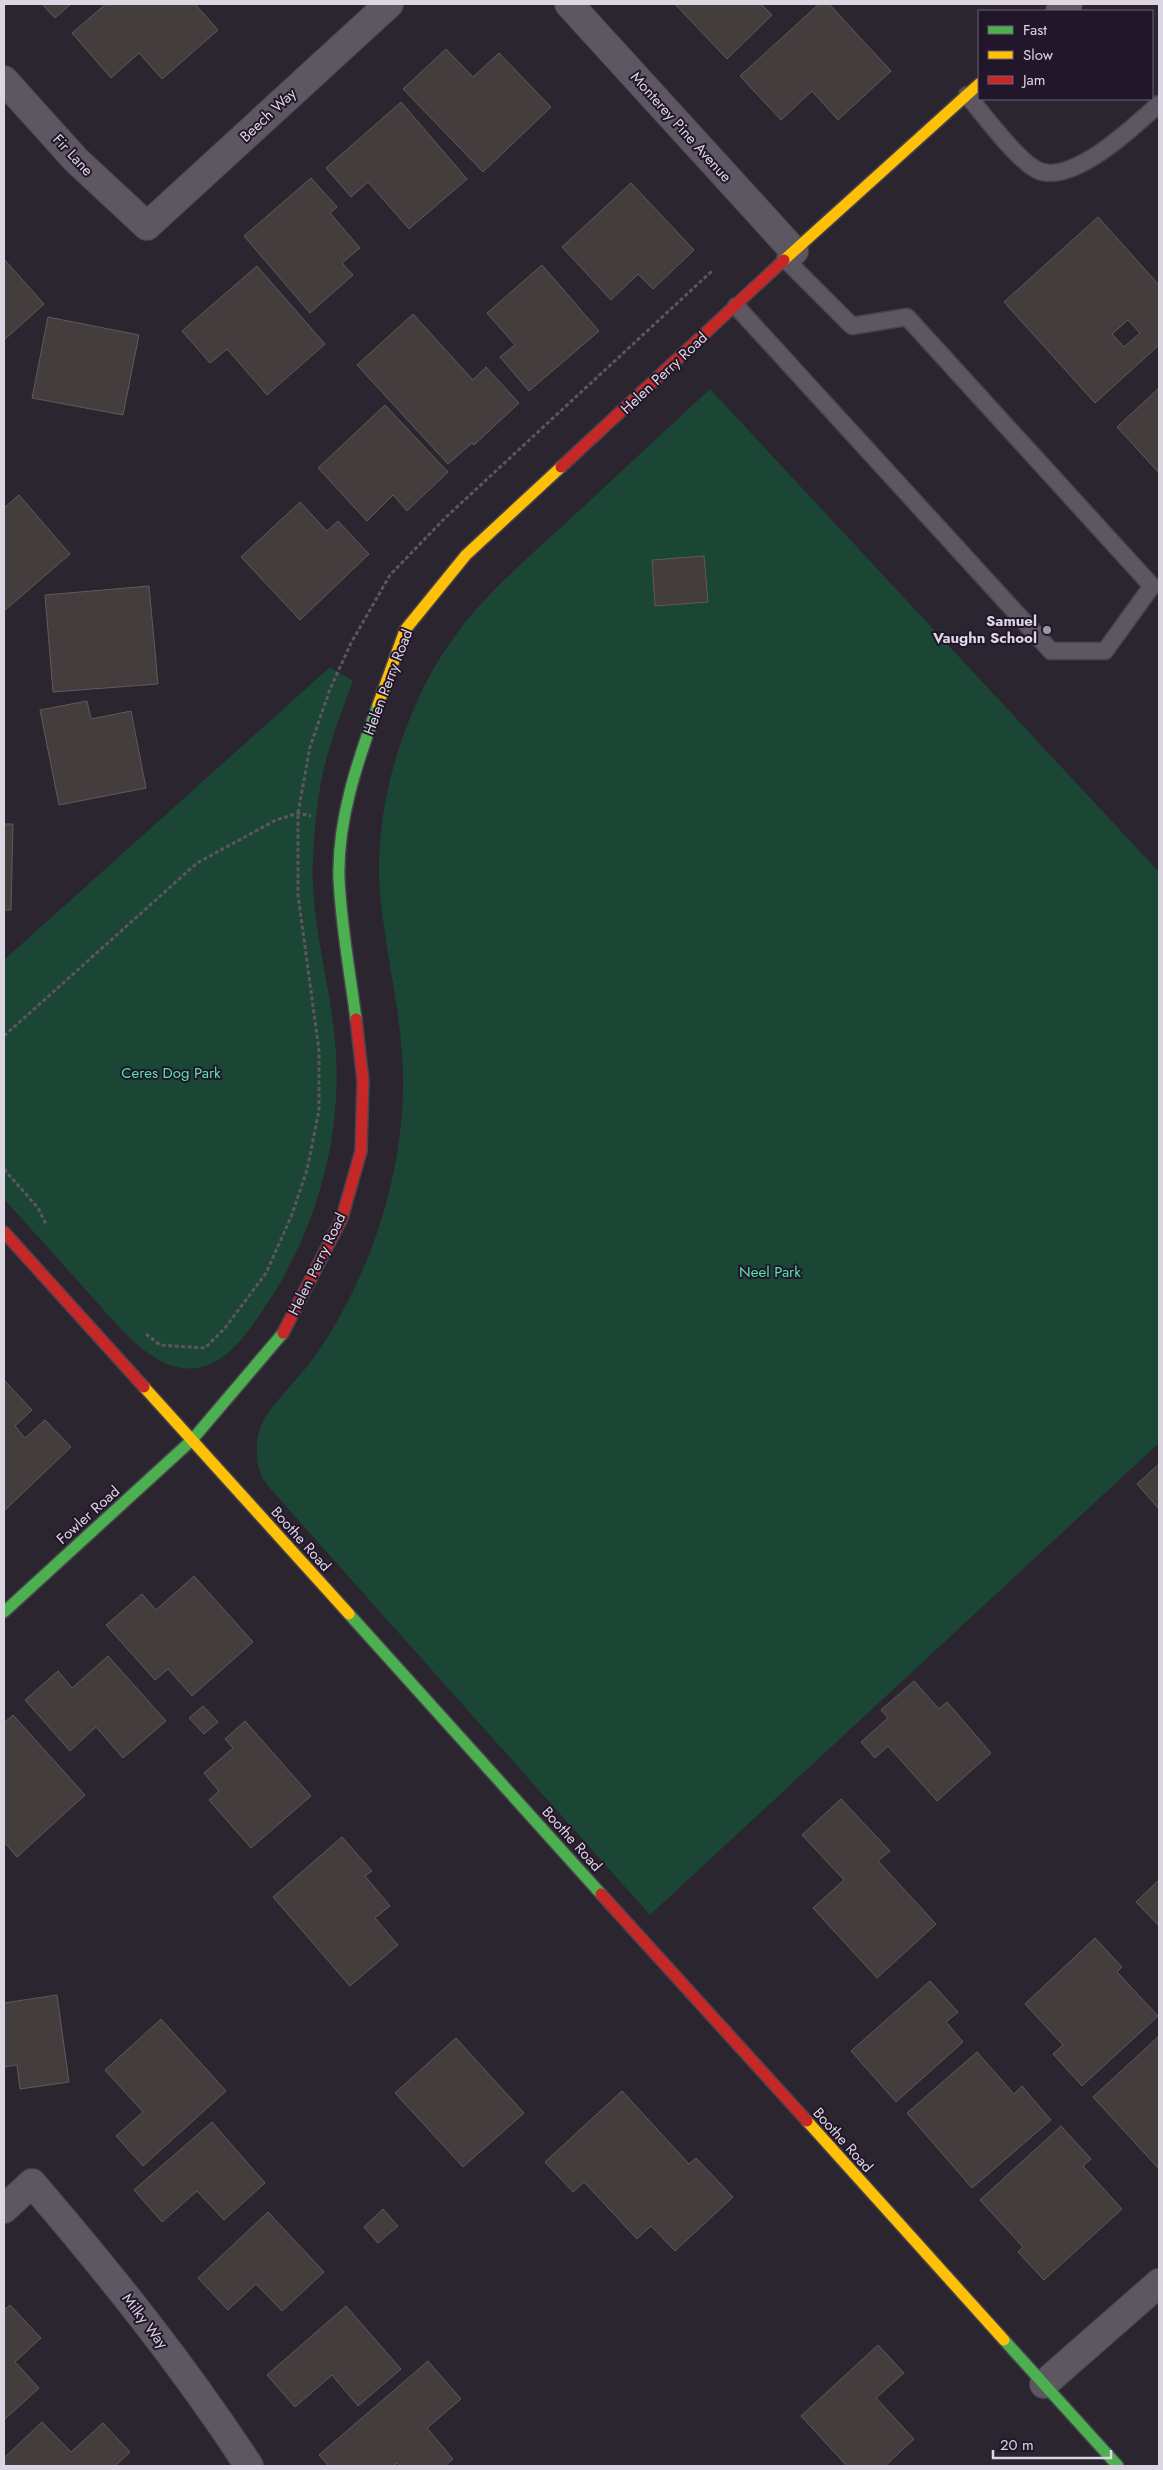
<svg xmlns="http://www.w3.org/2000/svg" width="1163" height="2470" font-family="Jost,sans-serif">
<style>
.green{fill:#1b4535}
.building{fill:#433d3d;stroke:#605a5a;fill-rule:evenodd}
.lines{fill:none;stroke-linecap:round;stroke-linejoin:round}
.lane-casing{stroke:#47424b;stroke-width:19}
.street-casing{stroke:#47424b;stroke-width:30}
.fast-casing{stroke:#47424b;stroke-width:14}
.slow-casing{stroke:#47424b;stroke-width:14}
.jam-casing{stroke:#47424b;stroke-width:14}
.path{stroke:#5b565f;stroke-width:3;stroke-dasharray:4 2.5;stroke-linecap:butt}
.lane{stroke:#5d5761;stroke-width:16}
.street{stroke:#5d5761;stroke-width:28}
.fast{stroke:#4caf50;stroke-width:11}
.slow{stroke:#ffc107;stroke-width:11}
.jam{stroke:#c62828;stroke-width:11}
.poi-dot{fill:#9e97a3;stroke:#22172a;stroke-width:2}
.labels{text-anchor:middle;stroke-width:4;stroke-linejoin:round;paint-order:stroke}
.street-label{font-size:15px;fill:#dcd5e2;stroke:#22172a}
.poi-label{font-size:15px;font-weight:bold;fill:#dcd5e2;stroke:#22172a;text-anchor:end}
.park-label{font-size:15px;fill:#53e4ad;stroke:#22172a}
</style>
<rect width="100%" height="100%" fill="#2b252f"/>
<g class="green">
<path d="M710 389 1159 872V1443L650 1915 267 1485C253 1466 254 1437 265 1417 281 1394 302 1375 318 1352 369 1276 402 1180 403 1088 404 1025 388 966 381 904 373 833 390 759 420 695 456 618 509 575 570 519 617 476 663 432 710 389Z"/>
<path d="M330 667 353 681C344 705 335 728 328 753 318 786 315 823 313 858 310 914 326 968 333 1023 348 1131 316 1240 251 1327 231 1355 204 1379 167 1364 136 1351 107 1313 85 1289 58 1259 31 1229 4 1199V960Z"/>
</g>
<g class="building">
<path d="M42 4H71L55 18Z"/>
<path d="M106 4H195L218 30 162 79 139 53 111 78 72 33Z"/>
<path d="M675 4H761L772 15 727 59Z"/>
<path d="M819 4H829L891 71 838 120 812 91 781 120 740 76Z"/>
<path d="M446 49 473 77 499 53 551 107 483 172 403 89Z"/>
<path d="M401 102 467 179 409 229 368 182 351 197 326 168Z"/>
<path d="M311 178 337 207 330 213 360 248 342 263 353 275 310 313 244 236Z"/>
<path d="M631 183 694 250 653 289 638 274 611 300 562 247Z"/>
<path d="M1098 217 1159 285V345L1095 403 1004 302ZM1128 320 1140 333 1124 347 1112 334Z"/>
<path d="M4 259 44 304 4 340Z"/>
<path d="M542 265 599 331 529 391 500 357 515 345 487 313Z"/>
<path d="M257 266 325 344 267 395 227 349 210 363 182 331Z"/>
<path d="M413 314 473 380 486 367 519 403 474 445 472 443 448 464 357 365Z"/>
<path d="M48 317 139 335 123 415 32 398Z"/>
<path d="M1159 388V473L1117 427Z"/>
<path d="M385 405 448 472 407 511 393 495 367 521 318 468Z"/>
<path d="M19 495 70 554 4 611V508Z"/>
<path d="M300 502 327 531 338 521 369 554 300 620 241 557Z"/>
<path d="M704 556 708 602 655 606 652 560Z"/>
<path d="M149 586 158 684 53 692 45 595Z"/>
<path d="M87 701 91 719 131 711 146 788 59 805 40 710Z"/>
<path d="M4 824H13L11 910H4Z"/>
<path d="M4 1380 32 1410 15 1426 25 1438 45 1420 71 1447 4 1511Z"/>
<path d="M1159 1464V1509L1137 1484Z"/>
<path d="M194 1576 253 1642 192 1696 168 1669 155 1680 106 1625 142 1594 156 1610Z"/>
<path d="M108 1656 166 1721 123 1758 96 1727 70 1751 25 1700 58 1671 72 1688Z"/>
<path d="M914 1681 939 1709 947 1702 991 1753 937 1801 888 1746 875 1758 861 1742 888 1718 881 1710Z"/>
<path d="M203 1706 218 1722 204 1734 189 1718Z"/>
<path d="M13 1715 85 1795 17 1857 4 1842V1723Z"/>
<path d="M245 1721 311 1796 251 1848 209 1800 219 1791 204 1773 233 1748 225 1739Z"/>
<path d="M841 1799 890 1851 878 1861 936 1924 877 1978 813 1908 844 1880 802 1835Z"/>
<path d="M342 1837 372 1871 365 1876 390 1906 375 1918 398 1945 350 1986 273 1897Z"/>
<path d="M1159 1880V1926L1136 1902Z"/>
<path d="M1095 1938 1122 1967 1117 1972 1158 2016 1082 2086 1053 2054 1063 2045 1025 2004Z"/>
<path d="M930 1981 958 2012 946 2022 963 2042 896 2102 851 2051Z"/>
<path d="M57 1995 69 2082 20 2089 17 2065 4 2067V2003Z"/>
<path d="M161 2019 226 2091 143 2166 116 2136 143 2112 105 2070Z"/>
<path d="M1159 2036V2169L1093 2097Z"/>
<path d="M456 2038 524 2113 463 2167 395 2093Z"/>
<path d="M977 2052 1014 2094 1022 2086 1051 2120 972 2188 907 2113Z"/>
<path d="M622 2091 689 2164 696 2158 733 2197 675 2251 651 2226 637 2239 584 2182 573 2192 545 2162Z"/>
<path d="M212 2122 265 2183 224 2220 197 2191 162 2222 134 2190Z"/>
<path d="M1061 2126 1091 2159 1083 2166 1122 2209 1044 2280 1018 2252 1023 2247 980 2200Z"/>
<path d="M383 2209 398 2226 378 2243 364 2227Z"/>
<path d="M268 2212 324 2272 282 2311 256 2284 228 2310 198 2278Z"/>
<path d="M10 2305 41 2338 15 2362 39 2388 4 2420V2310Z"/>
<path d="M346 2306 401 2369 358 2406 332 2375 295 2407 267 2375Z"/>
<path d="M878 2345 904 2373 876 2398 914 2439 885 2466H847L801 2416Z"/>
<path d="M428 2361 461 2399 427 2428 453 2459 445 2466H400L397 2463 393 2466H329L319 2455Z"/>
<path d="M42 2422 71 2452 103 2423 130 2452 115 2466H4V2458Z"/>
</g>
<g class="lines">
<g class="lane-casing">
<g id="lane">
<path d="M967 95C983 114 1017 160 1037 170 1072 187 1135 125 1159 104"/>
<path d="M736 306 1051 651H1105L1152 586 907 317 852 326 785 259"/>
</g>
</g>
<g class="street-casing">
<g id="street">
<path d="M569 4 794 251"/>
<path d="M1060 11 1068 4"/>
<path d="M4 80 76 160 147 226 389 4"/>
<path d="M4 2209 32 2183C110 2274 184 2366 249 2466"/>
<path d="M1044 2384 1159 2283"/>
</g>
</g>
<g class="fast-casing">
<g id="fast">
<path d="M356 1019C350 973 341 925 339 879 337 820 358 760 378 705"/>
<path d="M4 1612 192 1440 283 1333"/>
<path d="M349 1614 601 1894"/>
<path d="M1004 2340 1118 2466"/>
</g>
</g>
<g class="slow-casing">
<g id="slow">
<path d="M784 260 979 84"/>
<path d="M378 705 405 630 466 555 561 467"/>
<path d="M144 1387 349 1614"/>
<path d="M807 2121 1004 2340"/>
</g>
</g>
<g class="jam-casing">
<g id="jam">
<path d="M561 467 784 260"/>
<path d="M4 1232 144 1387"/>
<path d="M283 1333 342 1218 361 1151 363 1081 356 1019"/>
<path d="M601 1894 807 2121"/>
</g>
</g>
<g class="path">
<path d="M4 1036 197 863 276 820 298 813 311 816"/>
<path d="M4 1169 38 1208 47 1226"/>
<path d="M146 1334 160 1345 205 1348 225 1328 266 1273 291 1217 307 1170 319 1110V1050L298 895V813L310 747 330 689 351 643 390 575 445 518 713 270"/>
</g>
<use href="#lane" class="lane"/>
<use href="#street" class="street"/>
<use href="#fast" class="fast"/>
<use href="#slow" class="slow"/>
<use href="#jam" class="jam"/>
</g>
<circle class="poi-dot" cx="1047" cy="630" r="5"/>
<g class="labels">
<g class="street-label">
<text transform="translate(268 115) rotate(-43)" y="5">Beech Way</text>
<text transform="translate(681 127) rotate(48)" y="5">Monterey Pine Avenue</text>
<text transform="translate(73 155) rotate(47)" y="5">Fir Lane</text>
<text transform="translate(664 373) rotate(-43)" y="5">Helen Perry Road</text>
<text transform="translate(388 682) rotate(-69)" y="5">Helen Perry Road</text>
<text transform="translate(317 1264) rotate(-64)" y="5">Helen Perry Road</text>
<text transform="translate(88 1515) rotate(-42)" y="5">Fowler Road</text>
<text transform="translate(301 1539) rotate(48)" y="5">Boothe Road</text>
<text transform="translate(572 1839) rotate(48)" y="5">Boothe Road</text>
<text transform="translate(843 2140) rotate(48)" y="5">Boothe Road</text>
<text transform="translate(145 2321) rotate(53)" y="5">Milky Way</text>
</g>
<g class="poi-label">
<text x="1037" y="626">Samuel<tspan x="1037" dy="17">Vaughn School</tspan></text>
</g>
<g class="park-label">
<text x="171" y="1078">Ceres Dog Park</text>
<text x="770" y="1277">Neel Park</text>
</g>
</g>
<rect width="1163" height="2470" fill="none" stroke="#dcd5e2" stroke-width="10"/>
<rect x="978" y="10" width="175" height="90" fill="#22172a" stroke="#6c6374"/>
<rect x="988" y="26" width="25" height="8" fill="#4caf50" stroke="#6c6374"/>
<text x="1023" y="35" font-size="15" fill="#dcd5e2">Fast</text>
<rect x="988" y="51" width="25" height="8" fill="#ffc107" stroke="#6c6374"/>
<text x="1023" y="60" font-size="15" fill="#dcd5e2">Slow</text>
<rect x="988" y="76" width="25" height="8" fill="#c62828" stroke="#6c6374"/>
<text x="1023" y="85" font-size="15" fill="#dcd5e2">Jam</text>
<path d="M993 2450v8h118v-8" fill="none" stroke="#dcd5e2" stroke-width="2.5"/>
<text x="1000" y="2450" font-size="15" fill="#dcd5e2" stroke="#22172a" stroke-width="4" paint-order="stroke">20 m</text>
</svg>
